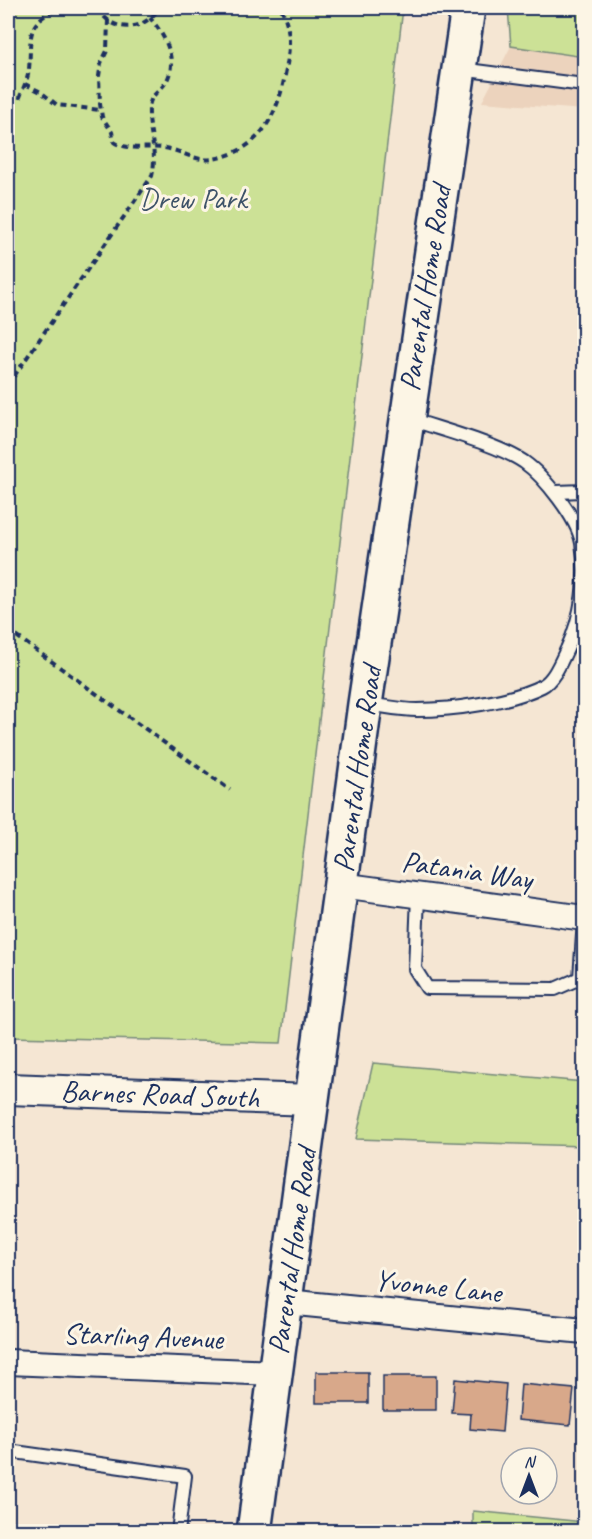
<svg xmlns="http://www.w3.org/2000/svg" width="592" height="1539" font-family="Caveat,sans-serif">
<style>
.built{fill:#ecd3bd}
.green{fill:#cce196;stroke:#74887a;stroke-width:1.5}
.building{fill:#d8a88a;stroke:#1b2f5e;stroke-width:1.5}
.lines{fill:none;stroke-linecap:round;stroke-linejoin:round}
.service-casing{stroke:#1b2f5e;stroke-width:16}
.minor-casing{stroke:#1b2f5e;stroke-width:28}
.tertiary-casing{stroke:#1b2f5e;stroke-width:34}
.secondary-casing{stroke:#1b2f5e;stroke-width:38}
.path{stroke:#1b2f5e;stroke-width:4;stroke-dasharray:6 4.5;stroke-linecap:butt}
.service{stroke:#fcf5e5;stroke-width:12}
.minor{stroke:#fcf5e5;stroke-width:24}
.tertiary{stroke:#fcf5e5;stroke-width:30}
.secondary{stroke:#fcf5e5;stroke-width:33}
.labels{text-anchor:middle;stroke-width:6;stroke-linejoin:round;paint-order:stroke}
.park-label{font-size:30px;fill:#3e5369;stroke:#fcf5e5}
.street-label{font-size:30px;fill:#1b2f5e;stroke:#fcf5e5}
</style>
<rect width="100%" height="100%" fill="#f5e6d3"/>
<filter id="ink" filterUnits="userSpaceOnUse"><feTurbulence type="fractalNoise" baseFrequency=".0167" numOctaves="2"/><feDisplacementMap in="SourceGraphic" scale="12" xChannelSelector="R" yChannelSelector="G"/><feConvolveMatrix kernelMatrix="1 2 1 2 8 2 1 2 1" color-interpolation-filters="sRGB"/></filter>
<g filter="url(#ink)">
<path class="built" d="M511 46 584 57V110L482 102Z"/>
<g class="green">
<path d="M8 8H403L281 1043 8 1037Z"/>
<path d="M508 8H584V57L511 46Z"/>
<path d="M373 1063 584 1082V1146L356 1139Z"/>
<path d="M473 1511 584 1522V1531H473Z"/>
</g>
<g class="building">
<rect x="316" y="1372" width="52" height="31"/>
<rect x="383" y="1376" width="53" height="34"/>
<path d="M455 1379 506 1384 502 1432 470 1429 471 1414 452 1413Z"/>
<path d="M521 1384 574 1389 570 1425 518 1420Z"/>
</g>
<g class="lines">
<g class="service-casing">
<g id="service">
<path d="M460 69 584 85"/>
<path d="M556 492 584 491"/>
<path d="M367 704C383 706 401 710 417 710 453 710 510 702 542 686 554 680 561 661 567 649 582 617 588 578 582 543 578 519 544 476 524 462 497 444 442 430 410 419"/>
<path d="M418 896 415 969 427 988 555 989 580 978 584 920"/>
<path d="M8 1451 185 1476 178 1532"/>
</g>
</g>
<g class="minor-casing">
<g id="minor">
<path d="M341 885 584 918"/>
<path d="M286 1302 584 1331"/>
<path d="M8 1362 276 1373"/>
</g>
</g>
<g class="tertiary-casing">
<path id="tertiary" d="M8 1089 312 1100"/>
</g>
<g class="secondary-casing">
<path id="secondary" d="M254 1532 365 704 468 8"/>
</g>
<g class="path">
<path d="M98 8C112 34 144 32 159 8"/>
<path d="M108 20 107 51 101 63 99 76 100 104 102 117 112 132 114 142C127 151 149 146 164 148 181 150 195 162 213 159 259 151 277 117 285 75 290 50 292 30 281 8"/>
<path d="M25 84 41 92 57 105 100 110"/>
<path d="M8 94 20 97C23 88 28 79 29 69 32 37 24 21 61 8"/>
<path d="M8 385 152 176C158 150 148 133 149 108 150 94 160 92 166 82 179 60 164 34 150 18"/>
<path d="M8 630 230 790"/>
</g>
<use href="#service" class="service"/>
<use href="#minor" class="minor"/>
<use href="#tertiary" class="tertiary"/>
<use href="#secondary" class="secondary"/>
</g>
</g>
<g class="labels">
<g class="park-label">
<text x="193" y="208">Drew Park</text>
</g>
<g class="street-label">
<text transform="translate(425 288) rotate(-81)" y="10">Parental Home Road</text>
<text transform="translate(357 769) rotate(-82)" y="10">Parental Home Road</text>
<text transform="translate(467 870) rotate(8)" y="10">Patania Way</text>
<text transform="translate(160 1094) rotate(2)" y="10">Barnes Road South</text>
<text transform="translate(292 1251) rotate(-82)" y="10">Parental Home Road</text>
<text transform="translate(438 1286) rotate(6)" y="10">Yvonne Lane</text>
<text transform="translate(143 1336) rotate(2)" y="10">Starling Avenue</text>
</g>
</g>
<rect width="592" height="1539" fill="none" stroke="#fcf5e5" stroke-width="30"/>
<rect x="15" y="15" width="562" height="1509" fill="none" stroke="#1b2f5e" stroke-width="2" filter="url(#ink)"/>
<g transform="translate(529 1476)"><circle r="28" fill="#fcf5e5" stroke="#a2a6af" stroke-width="1.5"/>
<path d="M0-4.5L10 22L0 15L-10 22Z" fill="#1b2f5e"/>
<text y="-9" font-size="16" font-weight="bold" text-anchor="middle" fill="#1b2f5e">N</text>
</g>
</svg>
